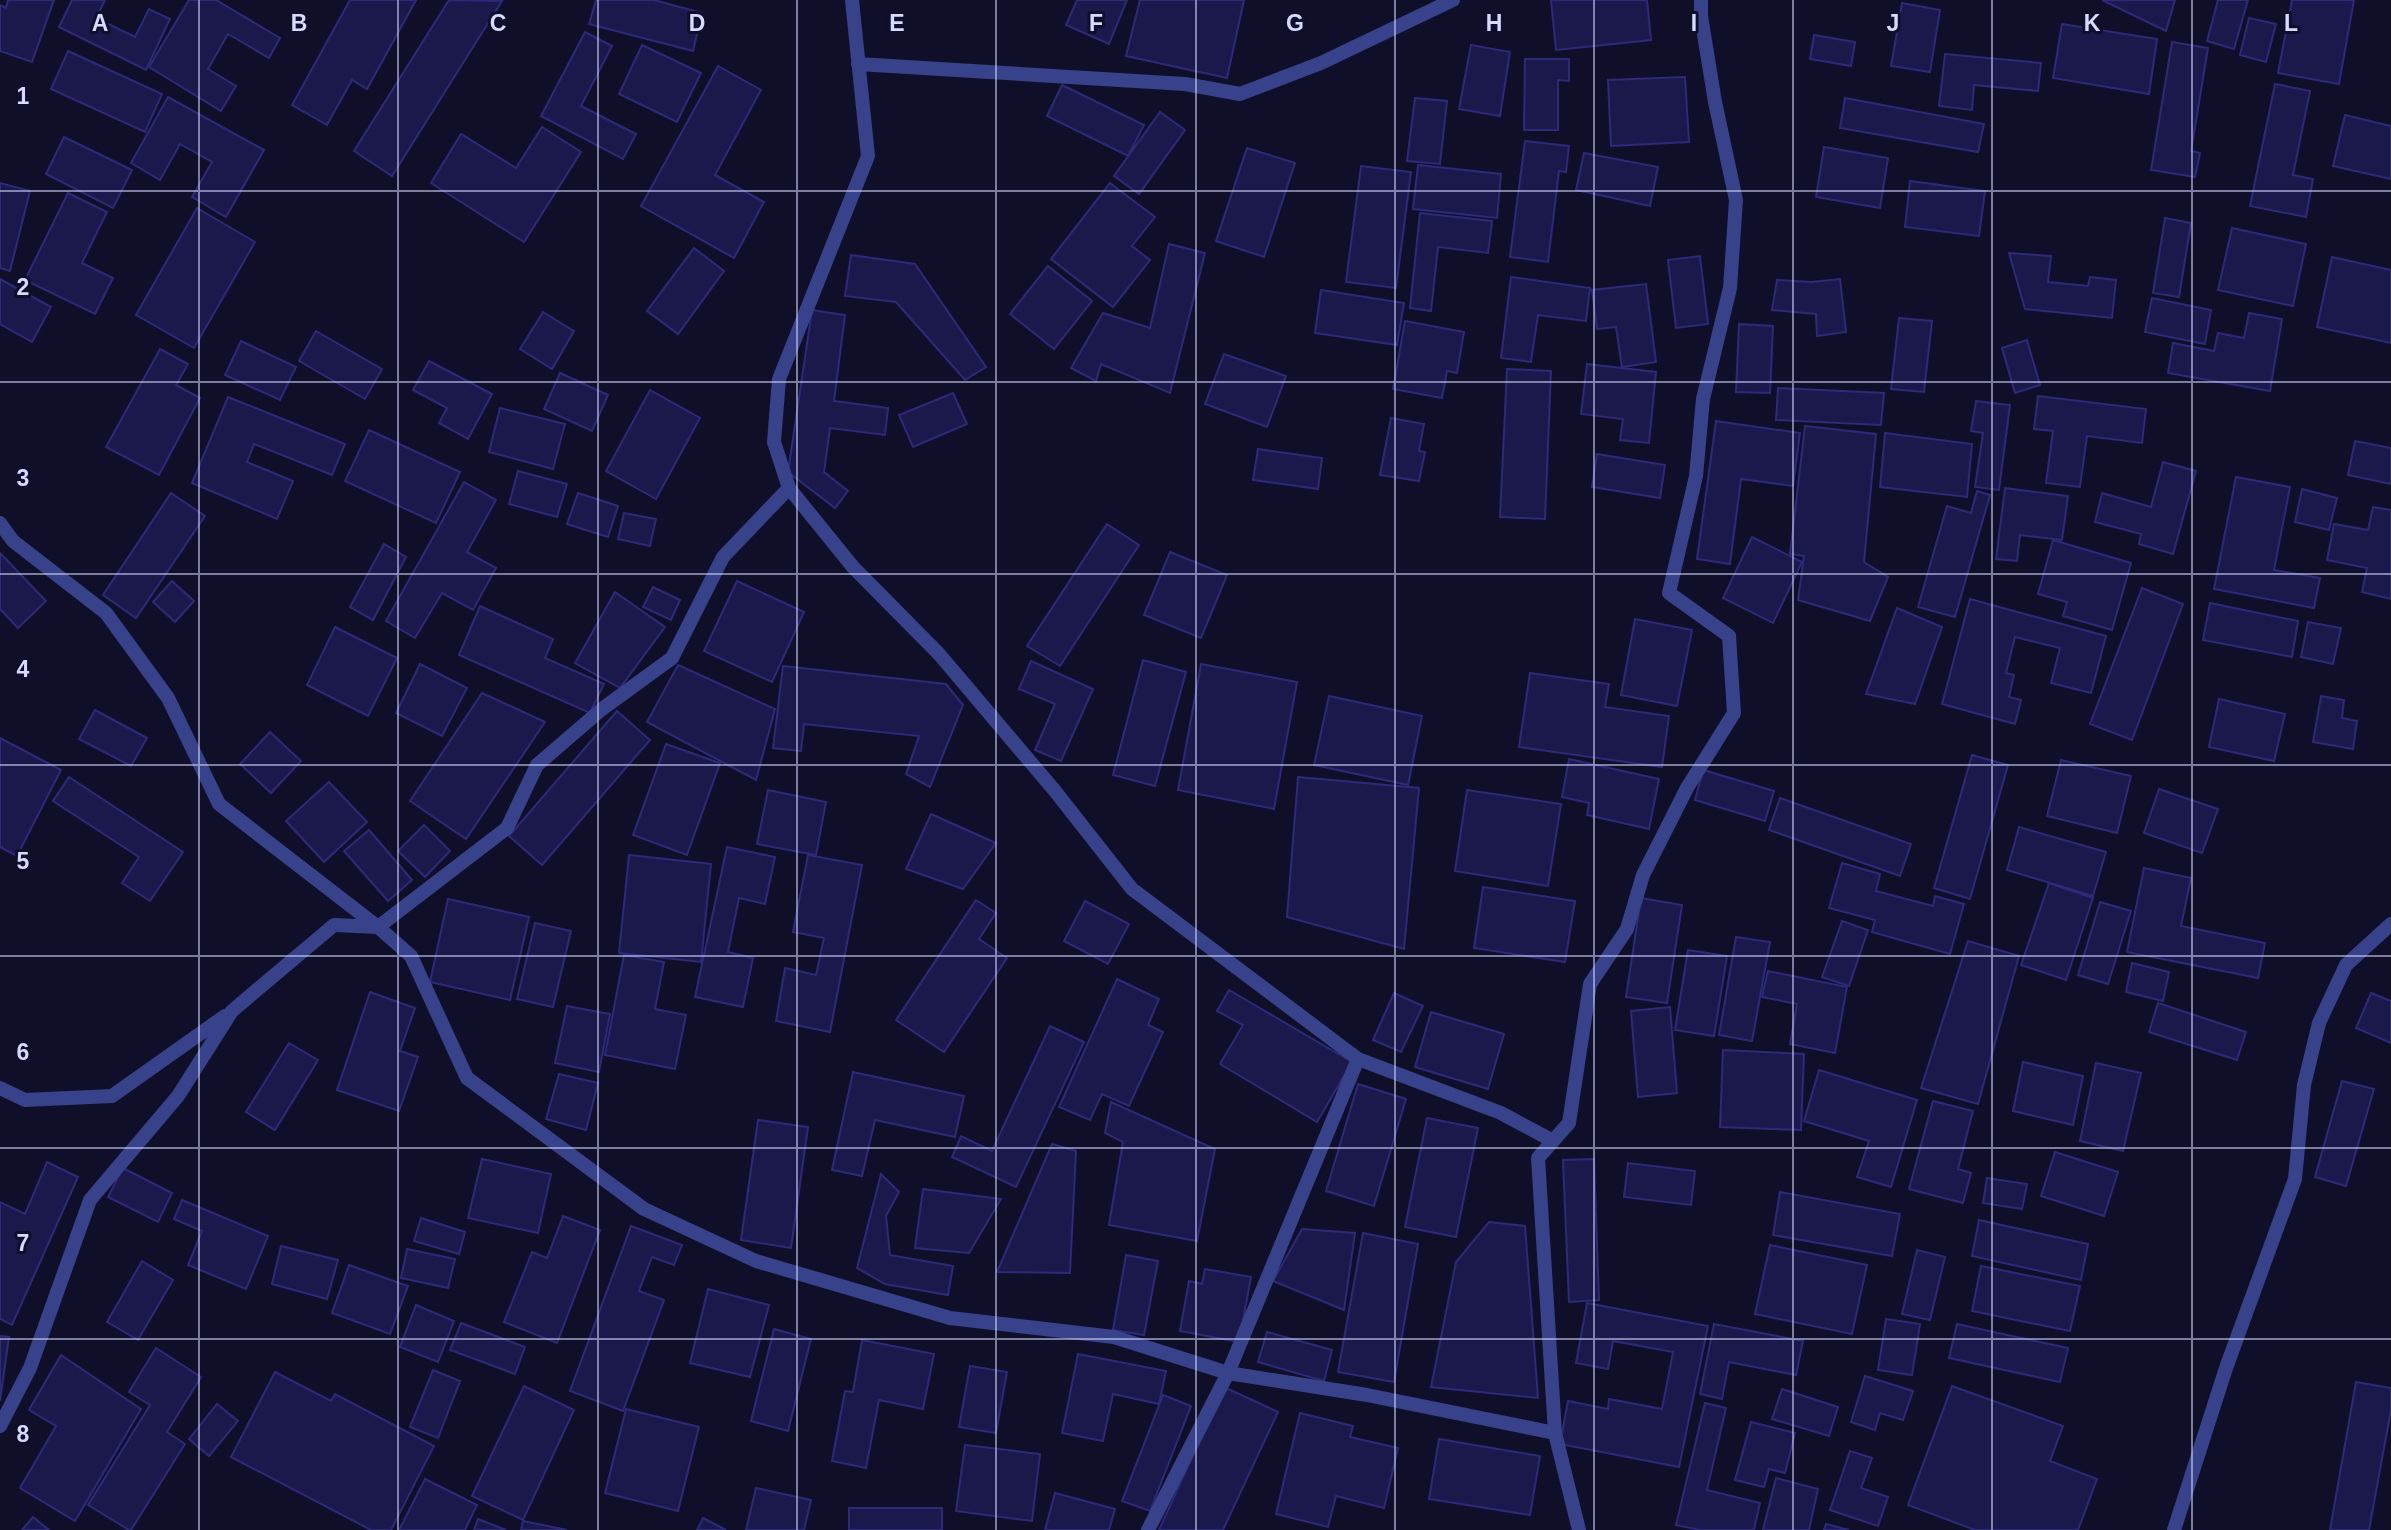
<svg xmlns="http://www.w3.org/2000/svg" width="2391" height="1530" font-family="Arial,sans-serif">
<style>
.building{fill:#1b194c;stroke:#2c2a79;stroke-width:2}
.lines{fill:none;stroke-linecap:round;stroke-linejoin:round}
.street{stroke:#37428b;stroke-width:14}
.grid{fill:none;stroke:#d7daff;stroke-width:2;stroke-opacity:0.55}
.grid-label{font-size:23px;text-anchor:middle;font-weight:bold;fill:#d7daff;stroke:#0f0f2a;stroke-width:6;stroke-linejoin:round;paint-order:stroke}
</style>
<rect width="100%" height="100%" fill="#0f0f2a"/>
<g class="building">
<path d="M8 0H54L32 62 0 51V5L6 8Z"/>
<path d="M72 0H105L96 18 135 37 149 9 170 19 146 70 59 27Z"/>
<path d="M189 0H216L280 38 269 58 228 34 208 69 236 86 221 111 149 67Z"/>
<path d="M350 0H416L367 89 352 80 327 125 292 105Z"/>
<path d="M449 0 502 1 392 176 354 151Z"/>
<path d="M596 0H654L702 13 693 51 589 24Z"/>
<path d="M1077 0H1127L1109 44 1066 25Z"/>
<path d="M1140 0H1244L1227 78 1126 56Z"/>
<path d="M1551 0H1647L1651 40 1556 50Z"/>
<path d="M2102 0H2175L2166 31Z"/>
<path d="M2218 0H2248L2234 49 2207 41Z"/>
<path d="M2292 0H2354L2339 84 2278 73Z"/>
<path d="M1902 3 1940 10 1930 72 1891 66Z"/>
<path d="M2249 18 2276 24 2266 62 2240 55Z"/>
<path d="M2062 24 2157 39 2149 94 2053 78Z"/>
<path d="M585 32 612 46 581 106 636 134 623 159 541 116Z"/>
<path d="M1814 35 1855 42 1851 66 1810 59Z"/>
<path d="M2172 42 2208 48 2191 151 2200 153 2195 177 2151 170Z"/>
<path d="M642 45 701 73 677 122 619 94Z"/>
<path d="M1471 45 1510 52 1500 116 1459 109Z"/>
<path d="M68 51 162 94 145 132 51 89Z"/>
<path d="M1945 54 2041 63 2038 91 1974 85 1972 110 1939 106Z"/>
<path d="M1525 59H1569V81L1558 80V130H1524Z"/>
<path d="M718 66 761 90 715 175 764 202 734 258 641 206Z"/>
<path d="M1685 77 1689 142 1611 146 1608 80Z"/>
<path d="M2275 84 2310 91 2293 175 2313 179 2306 217 2250 206Z"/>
<path d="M1062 85 1144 125 1128 156 1047 116Z"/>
<path d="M168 97 264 150 226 217 192 197 212 162 180 144 160 180 131 163Z"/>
<path d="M1415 98 1447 101 1440 164 1407 161Z"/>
<path d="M1845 98 1984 124 1978 152 1840 128Z"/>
<path d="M1160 112 1185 130 1139 194 1114 176Z"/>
<path d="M2345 115 2391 126V179L2333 166Z"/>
<path d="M542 127 581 152 524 242 431 183 461 134 516 168Z"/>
<path d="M64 137 132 170 113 208 46 174Z"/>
<path d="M1525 141 1569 146 1566 172 1559 171 1548 262 1510 257Z"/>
<path d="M1824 147 1888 158 1880 208 1816 197Z"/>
<path d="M1247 148 1295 163 1264 257 1216 241Z"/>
<path d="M1584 153 1658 167 1650 206 1576 190Z"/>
<path d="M1418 165 1501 174 1497 218 1413 209Z"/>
<path d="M1361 166 1411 172 1396 288 1346 282Z"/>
<path d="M1910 181 1985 191 1979 236 1905 227Z"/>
<path d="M0 183 30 191 10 271 0 268Z"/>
<path d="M1110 183 1155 217 1132 246 1150 260 1113 307 1051 259Z"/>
<path d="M68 193 107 212 82 263 113 278 95 314 25 280Z"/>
<path d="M197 208 255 242 194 348 136 315Z"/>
<path d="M1420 213 1492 221 1488 253 1438 247 1431 311 1410 308Z"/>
<path d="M2165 218 2191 223 2179 297 2153 293Z"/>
<path d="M2232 228 2306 244 2293 306 2218 290Z"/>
<path d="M1169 244 1205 253 1170 393 1101 364 1096 381 1071 368 1103 313 1150 328Z"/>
<path d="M694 248 724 271 678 334 647 311Z"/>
<path d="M2009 253 2051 256 2048 282 2088 286 2090 277 2116 280 2112 318 2025 309Z"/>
<path d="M851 255 915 264 986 367 965 380 896 302 845 296Z"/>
<path d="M1700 256 1708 324 1676 328 1668 260Z"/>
<path d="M2332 257 2391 270V343L2317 327Z"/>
<path d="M1048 266 1092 301 1054 349 1010 314Z"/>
<path d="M1511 277 1590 288 1586 321 1538 315 1531 362 1501 358Z"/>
<path d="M0 279 51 307 32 342 0 324Z"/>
<path d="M1840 279 1846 332 1817 336 1816 314 1772 310 1777 280 1811 282Z"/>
<path d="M1646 284 1656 362 1622 367 1616 327 1597 329 1592 290Z"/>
<path d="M1321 290 1404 303 1397 345 1315 333Z"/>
<path d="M2152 298 2211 310 2205 344 2145 332Z"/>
<path d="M812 310 845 315 834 401 888 408 885 435 830 428 824 472 848 491 835 508 788 472Z"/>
<path d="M543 312 574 331 552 369 520 349Z"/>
<path d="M2249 313 2282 319 2270 391 2168 373 2173 343 2214 351 2218 333 2244 338Z"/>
<path d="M1899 318 1932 321 1924 392 1891 389Z"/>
<path d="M1405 321 1464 332 1457 373 1447 371 1442 398 1393 389Z"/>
<path d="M1739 324 1773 326 1770 393 1736 392Z"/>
<path d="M316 331 382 369 365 399 299 361Z"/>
<path d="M2027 340 2040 385 2015 393 2002 348Z"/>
<path d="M241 341 296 367 280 400 225 375Z"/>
<path d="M160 349 188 364 176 385 200 398 159 475 106 447Z"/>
<path d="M1224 354 1286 376 1267 427 1205 404Z"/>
<path d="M429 361 492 394 468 439 439 423 447 408 413 390Z"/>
<path d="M1587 364 1656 372 1649 443 1620 440 1623 419 1581 414Z"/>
<path d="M1507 369 1551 371 1545 519 1500 517Z"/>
<path d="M560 373 608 395 592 431 544 409Z"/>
<path d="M1778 388 1884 393 1881 425 1776 420Z"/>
<path d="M650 390 700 418 656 499 606 471Z"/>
<path d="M953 393 967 424 913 447 899 415Z"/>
<path d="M2038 396 2146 409 2142 443 2087 436 2080 487 2046 483 2053 431 2034 429Z"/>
<path d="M228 397 345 444 332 475 254 444 247 462 293 481 277 519 192 483Z"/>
<path d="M1976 401 2010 405 1999 490 1975 487 1983 433 1971 431Z"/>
<path d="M500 408 565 424 553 469 489 452Z"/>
<path d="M1391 418 1424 424 1419 451 1425 452 1419 481 1380 475Z"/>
<path d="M1716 421 1800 433 1793 486 1741 479 1730 564 1697 559Z"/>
<path d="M1805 426 1876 434 1864 562 1888 577 1870 621 1798 600 1804 556 1790 554Z"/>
<path d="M369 430 460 472 436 523 345 481Z"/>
<path d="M1885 433 1972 444 1967 497 1880 487Z"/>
<path d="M2355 441 2391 448V484L2348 475Z"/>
<path d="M1258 449 1322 458 1318 489 1253 480Z"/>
<path d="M1597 454 1665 465 1660 498 1592 487Z"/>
<path d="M2163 462 2196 471 2173 554 2139 544 2141 534 2095 522 2102 493 2151 507Z"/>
<path d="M518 471 567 484 557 517 509 504Z"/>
<path d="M2236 477 2290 487 2274 570 2320 578 2314 608 2214 589Z"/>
<path d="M464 482 496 500 467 552 496 568 473 610 442 593 415 638 386 621Z"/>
<path d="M2005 488 2068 496 2062 540 2020 535 2017 561 1996 559Z"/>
<path d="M2302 489 2337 498 2329 530 2295 522Z"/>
<path d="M1977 491 1990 495 1955 617 1918 607 1947 506 1971 513Z"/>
<path d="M171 493 205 516 136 618 103 595Z"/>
<path d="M578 493 618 506 608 537 567 524Z"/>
<path d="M2373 507 2391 510V599L2362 592 2367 568 2327 560 2334 524 2368 530Z"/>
<path d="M624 513 656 519 650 546 618 539Z"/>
<path d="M1107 524 1139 545 1060 666 1027 646Z"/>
<path d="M1752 537 1802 562 1773 623 1723 598Z"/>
<path d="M2053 540 2131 563 2112 630 2063 616 2067 602 2038 594Z"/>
<path d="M384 544 406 557 373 620 350 607Z"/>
<path d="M1170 552 1227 575 1201 638 1144 615Z"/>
<path d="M0 553 46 601 18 628 0 609Z"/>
<path d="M172 581 194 601 175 622 153 602Z"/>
<path d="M737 581 804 612 772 682 704 651Z"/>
<path d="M653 587 680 600 671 620 643 607Z"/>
<path d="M2142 588 2183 604 2132 740 2090 724Z"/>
<path d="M615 592 665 627 620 688 575 663Z"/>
<path d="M1970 599 2106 636 2091 693 2051 683 2060 648 2015 637 2006 673 2014 675 2009 697 2021 700 2015 724 1942 704Z"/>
<path d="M2210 603 2298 621 2292 657 2203 640Z"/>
<path d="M480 606 553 639 545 658 604 684 590 713 459 655Z"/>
<path d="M1897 608 1942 627 1915 704 1866 694Z"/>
<path d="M1635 619 1692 630 1677 706 1621 695Z"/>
<path d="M2308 622 2341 628 2333 664 2301 657Z"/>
<path d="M335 627 397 658 368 716 307 685Z"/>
<path d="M1143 660 1186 672 1155 786 1113 775Z"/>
<path d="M1031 661 1093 689 1061 761 1035 750 1055 704 1019 689Z"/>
<path d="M420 664 467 688 442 736 396 713Z"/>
<path d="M1201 664 1297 682 1274 809 1178 790Z"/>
<path d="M678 665 775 709 756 780 647 722Z"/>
<path d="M783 666 946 684 963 705 930 787 906 774 919 736 804 724 801 751 773 748Z"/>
<path d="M1530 673 1609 684 1605 707 1669 716 1662 767 1519 747Z"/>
<path d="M482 693 545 722 466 839 410 801Z"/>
<path d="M1329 696 1422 716 1408 785 1314 765Z"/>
<path d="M2321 696 2344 700 2342 718 2357 721 2353 749 2313 742Z"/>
<path d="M2219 699 2285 714 2274 761 2209 747Z"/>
<path d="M95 710 147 738 131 766 79 739Z"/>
<path d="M617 711 650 740 542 865 509 836Z"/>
<path d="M270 732 301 761 271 793 240 764Z"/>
<path d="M0 738 61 770 17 856 0 847Z"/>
<path d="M666 744 720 763 687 855 633 835Z"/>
<path d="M1972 755 2008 765 1970 899 1934 888Z"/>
<path d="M1569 759 1659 779 1649 829 1587 815 1589 803 1562 797Z"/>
<path d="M2061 760 2131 776 2117 833 2047 816Z"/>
<path d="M1703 770 1774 791 1765 821 1695 800Z"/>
<path d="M69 777 183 852 150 901 122 883 139 857 53 801Z"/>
<path d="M1298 777 1419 788 1404 949 1287 917Z"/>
<path d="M329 782 367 822 324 862 286 821Z"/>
<path d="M2159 789 2218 809 2202 853 2144 833Z"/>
<path d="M768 790 826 802 816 855 757 844Z"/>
<path d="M1467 790 1561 804 1548 886 1455 871Z"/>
<path d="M1780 798 1911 844 1900 876 1769 830Z"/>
<path d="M931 814 996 843 963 889 906 869Z"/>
<path d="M424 825 450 851 425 877 398 851Z"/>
<path d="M2019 827 2106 852 2093 896 2007 870Z"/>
<path d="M369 830 412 880 388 901 344 851Z"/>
<path d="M727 847 775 857 765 904 739 898 728 952 753 958 743 1007 695 997Z"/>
<path d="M629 855 711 864 701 962 619 953Z"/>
<path d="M808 855 862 865 830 1032 776 1021 785 968 816 975 824 938 793 932Z"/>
<path d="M1842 863 1880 874 1876 891 1933 906 1935 896 1964 904 1950 954 1872 932 1875 920 1829 908Z"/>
<path d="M2144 868 2191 878 2181 926 2265 943 2258 978 2127 952Z"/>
<path d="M2049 883 2093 898 2066 980 2021 965Z"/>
<path d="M1483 887 1575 901 1565 962 1474 948Z"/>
<path d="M1641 898 1682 905 1667 1003 1626 997Z"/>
<path d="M448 899 529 917 510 1000 430 982Z"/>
<path d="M976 900 996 913 979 939 1007 958 944 1052 896 1020Z"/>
<path d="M1085 901 1129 924 1108 964 1064 941Z"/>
<path d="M2100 902 2131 911 2108 984 2078 975Z"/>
<path d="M1842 921 1868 930 1849 986 1822 977Z"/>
<path d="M535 923 571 931 553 1007 517 999Z"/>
<path d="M1736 937 1770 942 1752 1041 1719 1035Z"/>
<path d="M1968 941 2019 956 1978 1104 1921 1088Z"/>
<path d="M1688 950 1727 956 1714 1036 1675 1030Z"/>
<path d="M624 955 664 962 655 1009 686 1015 675 1069 605 1055Z"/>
<path d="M2132 963 2169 972 2163 1001 2126 992Z"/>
<path d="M1768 971 1847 987 1835 1053 1790 1044 1797 1004 1762 997Z"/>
<path d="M1117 979 1159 999 1148 1025 1163 1032 1129 1106 1102 1094 1090 1120 1059 1107Z"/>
<path d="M1229 990 1352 1062 1317 1122 1220 1064 1243 1025 1217 1011Z"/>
<path d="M370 992 415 1008 400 1051 418 1057 399 1111 337 1090Z"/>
<path d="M1394 993 1423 1006 1401 1052 1373 1040Z"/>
<path d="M2371 993 2391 1001V1043L2356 1028Z"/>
<path d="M2158 1003 2246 1032 2237 1060 2149 1032Z"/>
<path d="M567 1006 610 1014 599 1072 555 1063Z"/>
<path d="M1670 1007 1677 1093 1638 1097 1631 1011Z"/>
<path d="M1431 1012 1504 1034 1488 1089 1415 1067Z"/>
<path d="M1050 1026 1084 1042 1016 1187 952 1157 961 1136 992 1151Z"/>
<path d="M289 1043 318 1060 275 1130 246 1112Z"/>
<path d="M1723 1050 1804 1054 1801 1130 1720 1127Z"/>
<path d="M2023 1062 2083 1076 2073 1125 2013 1111Z"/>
<path d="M2096 1063 2141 1073 2123 1151 2080 1141Z"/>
<path d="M1819 1070 1917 1100 1891 1187 1857 1177 1869 1141 1804 1121Z"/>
<path d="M853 1072 964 1096 955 1137 875 1120 862 1176 832 1170Z"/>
<path d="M559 1074 598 1083 586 1130 546 1119Z"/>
<path d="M2342 1081 2374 1089 2346 1186 2315 1177Z"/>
<path d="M1358 1084 1406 1099 1374 1206 1326 1191Z"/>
<path d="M1933 1101 1973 1111 1958 1169 1971 1173 1963 1203 1909 1189Z"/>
<path d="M1111 1102 1215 1149 1197 1241 1109 1225 1123 1142 1105 1133Z"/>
<path d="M1427 1118 1478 1128 1456 1237 1405 1227Z"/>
<path d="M758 1120 808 1127 791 1248 741 1240Z"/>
<path d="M1052 1144 1076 1151 1070 1273 997 1272Z"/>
<path d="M2055 1152 2118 1172 2104 1216 2041 1196Z"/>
<path d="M482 1159 551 1174 538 1233 468 1218Z"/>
<path d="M1594 1159 1599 1300 1569 1302 1563 1160Z"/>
<path d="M47 1162 78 1177 12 1325 0 1319V1202L25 1214Z"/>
<path d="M1628 1163 1695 1171 1691 1205 1624 1197Z"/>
<path d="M123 1168 172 1193 158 1222 108 1197Z"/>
<path d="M881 1174 899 1192 886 1216 890 1255 953 1266 948 1295 885 1284 857 1268Z"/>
<path d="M1987 1178 2027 1184 2022 1209 1983 1203Z"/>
<path d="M923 1189 1001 1199 969 1253 915 1248Z"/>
<path d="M1780 1192 1900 1214 1892 1256 1773 1235Z"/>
<path d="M182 1200 268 1236 246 1289 188 1265 202 1231 174 1219Z"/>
<path d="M563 1216 600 1230 557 1343 504 1322 532 1252 547 1258Z"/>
<path d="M421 1218 465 1232 459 1254 414 1241Z"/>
<path d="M1979 1220 2088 1244 2081 1280 1972 1256Z"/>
<path d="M1489 1222 1525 1226 1538 1398 1431 1387 1456 1262Z"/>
<path d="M631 1226 682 1245 674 1265 652 1257 639 1291 664 1300 623 1411 570 1391Z"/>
<path d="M1302 1229 1355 1233 1344 1310 1273 1281Z"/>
<path d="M1363 1233 1418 1244 1394 1382 1338 1372Z"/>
<path d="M1770 1245 1867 1265 1852 1334 1755 1314Z"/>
<path d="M281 1246 338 1260 327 1299 272 1284Z"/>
<path d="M407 1249 455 1259 448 1288 401 1278Z"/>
<path d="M1917 1250 1945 1257 1930 1320 1902 1314Z"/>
<path d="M1126 1255 1158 1261 1144 1335 1113 1330Z"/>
<path d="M142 1261 173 1280 138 1340 107 1322Z"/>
<path d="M349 1265 408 1286 390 1334 332 1313Z"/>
<path d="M1981 1266 2080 1286 2070 1331 1972 1311Z"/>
<path d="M1205 1269 1251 1277 1239 1342 1180 1331 1189 1281 1202 1284Z"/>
<path d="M708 1289 769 1305 750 1377 690 1363Z"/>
<path d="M1587 1303 1708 1326 1679 1467 1560 1444 1568 1401 1608 1409 1609 1399 1662 1409 1673 1352 1613 1341 1608 1369 1576 1363Z"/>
<path d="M416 1305 454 1321 438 1362 400 1347Z"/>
<path d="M1886 1319 1920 1324 1912 1375 1878 1370Z"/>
<path d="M461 1323 525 1347 515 1374 450 1350Z"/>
<path d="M1714 1324 1803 1341 1796 1375 1729 1362 1722 1399 1700 1394Z"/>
<path d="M1957 1324 2068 1348 2060 1382 1949 1358Z"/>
<path d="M774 1329 811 1339 788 1431 751 1421Z"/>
<path d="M1267 1332 1332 1350 1324 1381 1258 1362Z"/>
<path d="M0 1336 9 1337 0 1401Z"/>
<path d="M862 1340 934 1354 923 1409 879 1400 866 1468 832 1461 845 1391 853 1392Z"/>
<path d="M156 1348 201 1377 167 1432 185 1444 131 1530H129L88 1505 150 1405 129 1392Z"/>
<path d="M1078 1354 1166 1371 1159 1404 1113 1394 1103 1441 1062 1433Z"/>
<path d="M61 1355 141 1409 75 1521 20 1488 56 1426 29 1410Z"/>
<path d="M970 1366 1007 1372 996 1433 959 1427Z"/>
<path d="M433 1370 460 1381 438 1438 410 1427Z"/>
<path d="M275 1372 331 1401 335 1394 434 1446 391 1530H371L231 1457Z"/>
<path d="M1865 1376 1913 1391 1903 1420 1880 1413 1875 1430 1851 1422Z"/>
<path d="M2356 1382 2391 1388V1410L2369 1530H2330Z"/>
<path d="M524 1386 574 1410 523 1520 472 1496Z"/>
<path d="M1952 1386 2063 1426 2050 1461 2097 1479 2078 1530H1975L1908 1505Z"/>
<path d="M1224 1387 1278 1412 1223 1530H1159Z"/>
<path d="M1782 1389 1838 1407 1829 1436 1772 1419Z"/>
<path d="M1163 1395 1191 1406 1150 1511 1122 1501Z"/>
<path d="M1705 1403 1726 1408 1707 1490 1760 1503 1754 1530H1700L1676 1525Z"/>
<path d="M217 1404 238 1421 209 1456 189 1439Z"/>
<path d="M626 1409 699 1427 678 1511 605 1493Z"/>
<path d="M1300 1413 1353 1426 1350 1437 1398 1448 1384 1508 1336 1496 1328 1527 1276 1514Z"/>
<path d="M1751 1422 1795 1433 1785 1473 1769 1469 1764 1487 1735 1480Z"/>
<path d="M1439 1439 1540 1456 1530 1515 1429 1499Z"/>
<path d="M965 1445 1040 1454 1032 1521 956 1511Z"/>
<path d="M1850 1451 1872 1458 1861 1488 1888 1497 1878 1526 1830 1510Z"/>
<path d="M1776 1478 1818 1489 1809 1530H1763Z"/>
<path d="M425 1479 477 1505 465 1530H399Z"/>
<path d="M756 1488 811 1500 804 1530H746Z"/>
<path d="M1055 1493 1115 1509 1109 1530H1045Z"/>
<rect x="849" y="1508" width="93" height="22"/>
<path d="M33 1517 49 1530H22Z"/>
<path d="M703 1518 726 1530H697Z"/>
<path d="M478 1519 506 1530H474Z"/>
<path d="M523 1521 567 1530H521Z"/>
<path d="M1826 1524 1849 1530H1824Z"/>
</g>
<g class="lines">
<g class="street">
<path d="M852 0 868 156 779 379 774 442 789 488 853 567 939 654 1055 791 1132 889 1358 1059 1501 1113 1553 1141 1538 1158 1555 1433 1579 1530"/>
<path d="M858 64 1185 84 1240 94 1321 63 1453 0"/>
<path d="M0 523 13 541 106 613 168 698 219 804 378 927 411 956 467 1078 644 1209 756 1261 950 1318 1114 1337 1228 1373 1367 1395 1555 1433"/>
<path d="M0 1088 25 1100 112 1096 225 1016"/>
<path d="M1553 1141 1569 1123 1590 984 1627 929 1643 875 1687 788 1734 713 1729 636 1669 593 1696 476 1703 399 1730 288 1736 200 1715 102 1701 16V0"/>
<path d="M0 1426 30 1368 90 1200 178 1096 232 1011 334 925 378 927 507 828 537 765 602 709 672 658 723 557 789 488"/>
<path d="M1148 1530 1228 1373 1358 1059"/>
<path d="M2174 1530 2226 1368 2295 1179 2304 1085 2319 1023 2346 965 2391 924"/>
</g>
</g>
<path class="grid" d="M199 0V1530M398 0V1530M598 0V1530M797 0V1530M996 0V1530M1196 0V1530M1395 0V1530M1594 0V1530M1793 0V1530M1992 0V1530M2192 0V1530M0 191H2391M0 382H2391M0 574H2391M0 765H2391M0 956H2391M0 1148H2391M0 1339H2391"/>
<g class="grid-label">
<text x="100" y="31">A</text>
<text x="299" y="31">B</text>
<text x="498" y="31">C</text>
<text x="697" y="31">D</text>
<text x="897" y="31">E</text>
<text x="1096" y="31">F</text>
<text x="1295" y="31">G</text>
<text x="1494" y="31">H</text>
<text x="1694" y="31">I</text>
<text x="1893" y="31">J</text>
<text x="2092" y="31">K</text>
<text x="2291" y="31">L</text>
<text x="23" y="104">1</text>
<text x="23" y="295">2</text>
<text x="23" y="486">3</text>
<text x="23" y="677">4</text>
<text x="23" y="869">5</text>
<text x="23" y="1060">6</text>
<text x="23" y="1251">7</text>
<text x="23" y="1442">8</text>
</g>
</svg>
